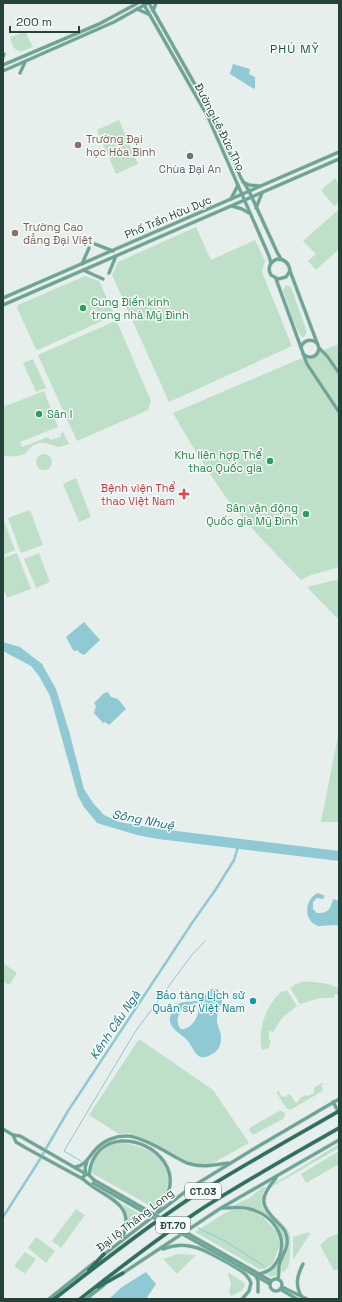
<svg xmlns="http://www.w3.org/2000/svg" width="342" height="1302" font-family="'Space Grotesk',sans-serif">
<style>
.green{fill:#bfe0c8}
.water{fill:#8ec9d4;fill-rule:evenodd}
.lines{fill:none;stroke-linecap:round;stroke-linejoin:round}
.stream{stroke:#8ec9d4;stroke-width:1}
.canal{stroke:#8ec9d4;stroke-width:2.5}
.major-casing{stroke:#c2cac8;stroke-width:4}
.highway-casing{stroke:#c2cac8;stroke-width:4.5}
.major{stroke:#6aa596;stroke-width:3}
.highway{stroke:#2f6f62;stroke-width:3.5}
.major-bridge-casing{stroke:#c2cac8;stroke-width:4;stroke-linecap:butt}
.major-bridge{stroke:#6aa596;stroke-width:3}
.education-dot{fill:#8d6e63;stroke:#f7fbf9;stroke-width:1.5}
.worship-dot{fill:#6b7280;stroke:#f7fbf9;stroke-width:1.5}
.leisure-dot{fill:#2e9e5b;stroke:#f7fbf9;stroke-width:1.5}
.health-dot{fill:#e0444e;stroke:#f7fbf9;stroke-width:1.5}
.culture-dot{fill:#0f9aa8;stroke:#f7fbf9;stroke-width:1.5}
.labels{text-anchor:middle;stroke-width:3;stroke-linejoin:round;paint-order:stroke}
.shield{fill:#f7fbf9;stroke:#637a73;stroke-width:1}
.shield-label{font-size:10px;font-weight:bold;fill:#24423a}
.street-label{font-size:11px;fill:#24423a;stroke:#f7fbf9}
.education-label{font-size:11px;fill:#785e54;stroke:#f7fbf9;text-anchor:start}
.worship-label{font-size:11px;fill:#5b616d;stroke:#f7fbf9}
.leisure-label{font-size:11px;fill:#27864d;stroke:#f7fbf9;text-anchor:start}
.health-label{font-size:11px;fill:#be3a42;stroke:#f7fbf9;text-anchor:end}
.culture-label{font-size:11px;fill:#0d838f;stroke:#f7fbf9;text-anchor:end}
.neighbourhood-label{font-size:12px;letter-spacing:1px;fill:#1f5548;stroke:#f7fbf9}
.water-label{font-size:12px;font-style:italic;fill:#1c6f80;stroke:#f7fbf9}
</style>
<rect width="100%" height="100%" fill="#e6efeb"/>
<g class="green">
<path d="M25 31 33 47 20 52 14 48 10 38Z"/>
<path d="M119 120 138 164 116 174 97 130Z"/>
<path d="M335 178 339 184V203L334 206 321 190Z"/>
<path d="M337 211 339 212V249L316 270 308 261 316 254 303 241Z"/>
<path d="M196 227 211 260 255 240 265 261 262 272 292 346 169 402 112 275 118 262Z"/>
<path d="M85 276 99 281 114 314 113 316 38 350 36 349 17 308 18 305Z"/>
<path d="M286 285 291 287 307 332 304 337H302C295 329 287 301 283 290Z"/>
<path d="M115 321 117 322 151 401 148 410 77 441 38 355Z"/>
<path d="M339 344V567L311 575 301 580C276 553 247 526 225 496 206 469 189 441 173 413L295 361Z"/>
<path d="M33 359 46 388 36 392 23 363Z"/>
<path d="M44 391 58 427 20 442 22 447 48 437 50 440 61 437V433L63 432 69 444 59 447C47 444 41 438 29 449 27 451 26 454 22 455 17 457 9 456 3 456V407Z"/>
<circle cx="44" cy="462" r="8"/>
<path d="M76 478 91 517 79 522 63 484Z"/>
<path d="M30 510 43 545 21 553 8 518Z"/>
<path d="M4 521 15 550 3 555V522Z"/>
<path d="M17 553 31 589 7 598 3 588V558Z"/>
<path d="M39 553 50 582 36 588 24 559Z"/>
<path d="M339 579V620L307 587Z"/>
<path d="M339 731V822H321Z"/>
<path d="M3 963 17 973 9 985 3 982Z"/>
<path d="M302 982C315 981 327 983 339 988V996L335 994 334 998H320L300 1004 290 988 294 986 293 985Z"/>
<path d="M287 990 297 1006 282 1018 273 1032 269 1031V1040H271L269 1048 262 1050C257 1030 266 1005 282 991L283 992Z"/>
<path d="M139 1039 213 1090 249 1143 215 1162 209 1164H198L187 1161 143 1138 129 1133 119 1134 89 1115Z"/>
<path d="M322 1083H325L321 1085 323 1089 321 1092 290 1110 286 1108 277 1093 278 1090 282 1097 285 1096 287 1099 286 1096 290 1094 296 1103 299 1101V1099L306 1095 308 1096 314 1093V1088Z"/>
<path d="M279 1111H282L285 1113V1116L283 1119 255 1134H252L249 1130 251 1127Z"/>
<path d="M118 1142C139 1145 166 1153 168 1178 169 1188 162 1198 157 1207L154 1208 92 1173C89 1164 98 1153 106 1148 109 1145 114 1144 118 1142Z"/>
<path d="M339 1144V1148L273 1186C250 1204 282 1218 289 1232 292 1239 290 1247 290 1254 289 1261 290 1266 285 1271L282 1272C278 1263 289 1252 290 1243 290 1223 261 1217 265 1198 265 1194 269 1190 270 1186Z"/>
<path d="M339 1151V1164L306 1183 301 1174Z"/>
<path d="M263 1187H266C250 1213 280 1217 285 1235 289 1248 281 1264 278 1275L271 1277 266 1274C274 1270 278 1263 281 1255 290 1235 273 1215 255 1209 247 1206 240 1207 233 1206L249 1198Z"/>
<path d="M123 1204 144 1217 126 1232C128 1221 127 1214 123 1204Z"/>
<path d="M76 1209 85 1215 61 1248 52 1241Z"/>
<path d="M234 1209 251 1210 264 1218 277 1232 280 1245 273 1263 265 1269H259L195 1232 223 1214Z"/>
<path d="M309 1232 310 1234 293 1260V1237Z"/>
<path d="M339 1233V1269L334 1271 320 1245 328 1238Z"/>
<path d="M36 1237 55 1251 46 1263 28 1248Z"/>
<path d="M25 1252 36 1259 25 1274 14 1266Z"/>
<path d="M178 1254 196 1255 177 1274 163 1259Z"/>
<path d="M229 1273 245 1283C244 1292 238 1292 231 1296L229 1292 231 1284 228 1274Z"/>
</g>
<g class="water">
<path d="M233 64 250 69 249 74 255 77V88L254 89 230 74Z"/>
<path d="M84 622 100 640 84 655 80 653 77 650 75 651 73 650 66 637Z"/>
<path d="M3 642 20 647 42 664 56 689 69 731 84 789 93 803 104 815 119 822 160 829 339 851V861L158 839 137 835 97 823 84 807 78 796 50 696 39 676 31 666 3 651Z"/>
<path d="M108 692 111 697 118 699 126 709 109 725 105 722 103 723 94 713 96 706 94 703 104 693Z"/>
<path d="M318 893 325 896 323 899 317 898 313 902V909L317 913C328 914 331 908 333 899L339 901V926C331 923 321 929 314 924 303 916 306 898 318 893Z"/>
<path d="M212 989H217L223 995C223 1004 217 1010 217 1018 216 1025 222 1032 221 1039 221 1045 218 1051 212 1054 195 1065 194 1045 185 1038 177 1031 165 1025 172 1012 179 998 187 1004 198 1000 204 998 207 992 212 989ZM193 1004 198 1007C201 1015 190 1031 181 1029 172 1019 182 1006 193 1004Z"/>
<path d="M146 1272 156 1284 146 1299H109L122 1287Z"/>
</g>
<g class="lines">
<g class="stream">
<path d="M81 1161 64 1151 135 1032 191 956 205 941"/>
<path d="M198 1228 225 1241 264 1266"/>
</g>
<path class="canal" d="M3 1217 37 1164 68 1111 192 923 216 889 234 860 238 847"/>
<g class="major-casing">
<g id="major">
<path d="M143 3 208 117 269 256 271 263"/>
<path d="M149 3 215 120 241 178 249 191 277 252 281 259"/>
<path d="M137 9 148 14"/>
<path d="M153 11 156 3"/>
<path d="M3 57 4 54"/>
<path d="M3 65 99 24 138 3"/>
<path d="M3 71 114 22 148 3"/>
<path d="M20 73 25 62"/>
<path d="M243 182 249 185 260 186"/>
<path d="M231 199 238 185"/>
<path d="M232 206 242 209 249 213"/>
<path d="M256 208 262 193"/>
<path d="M95 244 113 251"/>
<path d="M82 264 89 248"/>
<path d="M83 270 103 279"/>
<path d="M290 271 286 277 278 279 271 275C267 268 270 262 277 259 285 259 289 263 290 271L319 348C318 357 310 360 303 354"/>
<path d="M109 273 116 256"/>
<path d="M276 279 307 364 339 412"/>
<path d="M3 298 339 152"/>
<path d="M3 305 339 159"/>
<path d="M301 347C304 340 311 338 317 343"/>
<path d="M319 348 327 356 339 373"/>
<path d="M333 1102 338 1111"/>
<path d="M3 1129 13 1135 20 1136 86 1174 89 1175 94 1180"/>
<path d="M13 1135 16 1142 26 1148 83 1179C104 1199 138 1201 122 1239"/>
<path d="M75 1167C85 1166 89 1157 95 1150 103 1141 116 1135 128 1136 144 1137 172 1156 187 1163 202 1168 213 1165 228 1163"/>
<path d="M89 1175C90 1165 93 1157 100 1150 124 1127 174 1151 170 1185 169 1194 162 1204 157 1212"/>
<path d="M276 1178C260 1197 259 1204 277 1222 281 1226 285 1229 286 1234 291 1247 281 1255 279 1266 279 1271 279 1274 278 1279"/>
<path d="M83 1179V1177L86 1174 85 1168 87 1161"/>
<path d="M222 1208C232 1208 241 1206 250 1209 272 1215 288 1235 279 1258 274 1268 269 1272 258 1274"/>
<path d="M163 1249C173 1245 183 1244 194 1247 204 1249 235 1266 244 1273 247 1276 250 1279 251 1283L249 1291 242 1299"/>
<path d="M102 1256 190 1188 252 1150 339 1099"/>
<path d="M252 1270 271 1281"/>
<path d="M123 1273 221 1208 339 1140"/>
<path d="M251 1273 270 1284"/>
<path d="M256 1276 258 1281V1292"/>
<circle cx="276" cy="1285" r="6"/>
<path d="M282 1287 307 1299"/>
<path d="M280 1289 297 1299"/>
<path d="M301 1296C295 1284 297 1276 303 1264"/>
<path d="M49 1299 95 1262"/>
<path d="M86 1299 104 1285"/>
</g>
</g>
<g class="highway-casing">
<g id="highway">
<path d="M89 1270 104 1254"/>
<path d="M98 1287 123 1273"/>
<path d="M54 1299C98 1265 142 1230 189 1199 238 1168 289 1140 339 1111"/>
<path d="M80 1299C118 1269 157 1239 197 1212 243 1182 292 1155 339 1128"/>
</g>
</g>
<use href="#major" class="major"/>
<use href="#highway" class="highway"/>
<g class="major-bridge-casing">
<g id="major-bridge">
<path d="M94 1180 252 1270"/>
<path d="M93 1183 251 1273"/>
</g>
</g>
<use href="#major-bridge" class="major-bridge"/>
</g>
<g class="education-dot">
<circle cx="78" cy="145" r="4"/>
<circle cx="15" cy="233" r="4"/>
</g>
<circle class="worship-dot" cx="190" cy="156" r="4"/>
<g class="leisure-dot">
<circle cx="83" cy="308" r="4"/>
<circle cx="39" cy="414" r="4"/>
<circle cx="270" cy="461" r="4"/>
<circle cx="306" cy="514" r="4"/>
</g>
<path class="health-dot" d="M182 488h4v4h4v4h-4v4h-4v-4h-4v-4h4z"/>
<circle class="culture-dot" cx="253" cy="1001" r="4"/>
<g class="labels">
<g class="shield">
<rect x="185" y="1183" width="36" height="16" rx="3"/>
<rect x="156" y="1217" width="34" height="16" rx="3"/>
</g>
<g class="shield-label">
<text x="203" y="1195">CT.03</text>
<text x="173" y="1229">ĐT.70</text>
</g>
<g class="street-label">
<text transform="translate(220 127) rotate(63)" y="4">Đường Lê Đức Thọ</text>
<text transform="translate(168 217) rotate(-23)" y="4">Phố Trần Hữu Dực</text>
<text transform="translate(135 1220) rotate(-38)" y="4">Đại lộ Thăng Long</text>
</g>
<g class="education-label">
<text x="86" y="143">Trường Đại<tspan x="86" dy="13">học Hòa Bình</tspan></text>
<text x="23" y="231">Trường Cao<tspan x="23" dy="13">đẳng Đại Việt</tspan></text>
</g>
<g class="worship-label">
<text x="190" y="173">Chùa Đại An</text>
</g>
<g class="leisure-label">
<text x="91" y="306">Cung Điền kinh<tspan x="91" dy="13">trong nhà Mỹ Đình</tspan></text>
<text x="47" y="418">Sân I</text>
<text x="262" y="459" text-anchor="end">Khu liên hợp Thể<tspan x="262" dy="13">thao Quốc gia</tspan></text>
<text x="298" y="512" text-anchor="end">Sân vận động<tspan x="298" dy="13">Quốc gia Mỹ Đình</tspan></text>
</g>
<g class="health-label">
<text x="175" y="492">Bệnh viện Thể<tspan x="175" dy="13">thao Việt Nam</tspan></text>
</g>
<g class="culture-label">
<text x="245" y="999">Bảo tàng Lịch sử<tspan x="245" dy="13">Quân sự Việt Nam</tspan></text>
</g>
<g class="neighbourhood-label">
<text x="295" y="53">PHÚ MỸ</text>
</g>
<g class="water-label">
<text transform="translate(143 820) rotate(11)" y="4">Sông Nhuệ</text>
<text transform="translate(115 1025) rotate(-56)" y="4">Kênh Cầu Ngà</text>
</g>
</g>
<rect width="342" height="1302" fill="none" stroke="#24423a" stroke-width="8"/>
<path d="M10 26v6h69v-6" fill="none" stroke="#24423a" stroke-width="2"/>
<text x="16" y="26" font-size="12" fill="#24423a" stroke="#f7fbf9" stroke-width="3" paint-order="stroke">200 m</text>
</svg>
